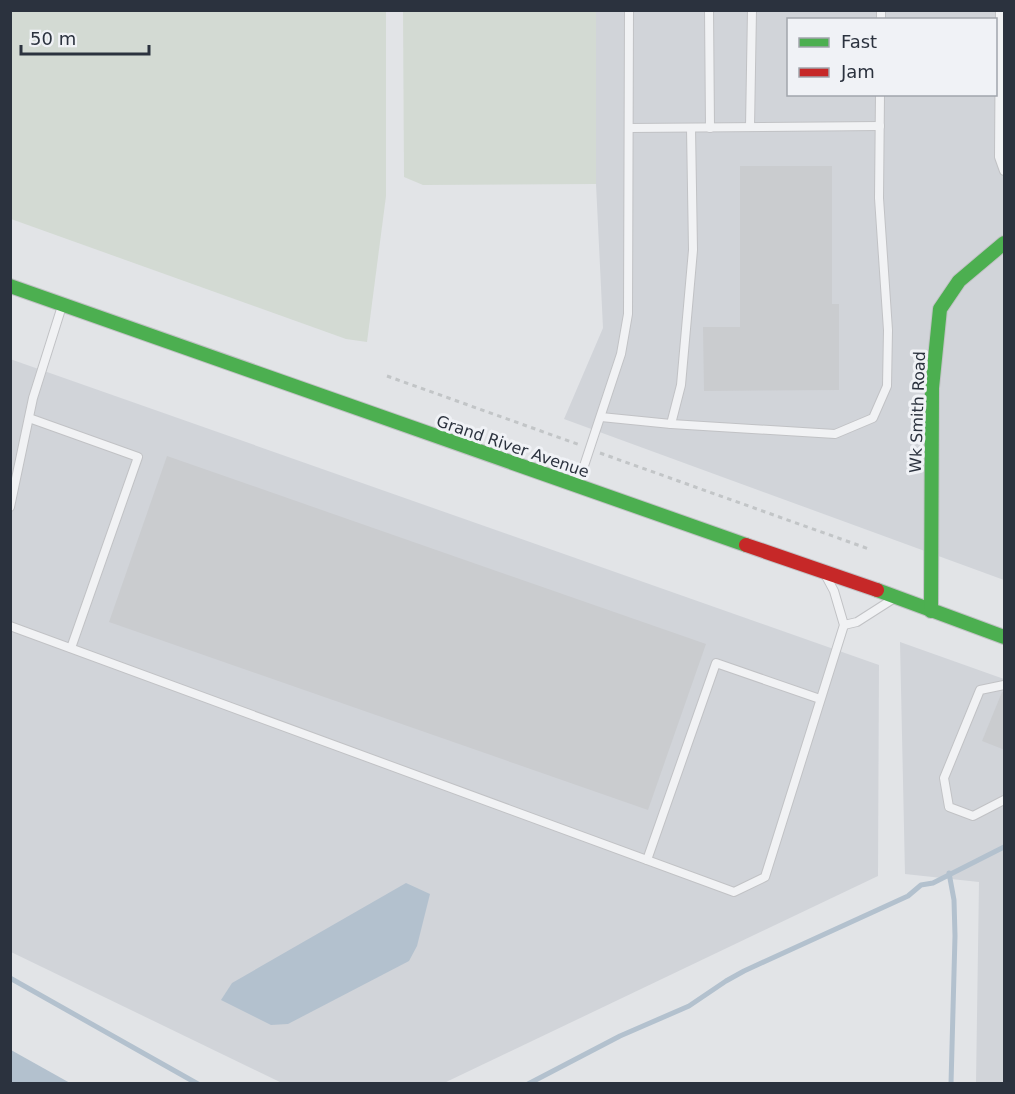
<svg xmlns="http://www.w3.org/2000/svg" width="1015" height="1094" font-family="'DejaVu Sans',sans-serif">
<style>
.built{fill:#d1d4d9;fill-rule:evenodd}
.green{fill:#d3dad3}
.water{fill:#b3c1ce}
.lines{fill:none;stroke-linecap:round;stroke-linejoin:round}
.stream{stroke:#b3c1ce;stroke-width:5}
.building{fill:#cacccf}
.lane-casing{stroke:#c1c2c5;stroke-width:10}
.fast-casing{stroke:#c1c2c5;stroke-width:16}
.jam-casing{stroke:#c1c2c5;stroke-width:16}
.path{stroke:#c2c5c7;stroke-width:3;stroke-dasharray:4.5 4.5;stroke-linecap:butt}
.lane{stroke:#f1f2f4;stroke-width:8}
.fast{stroke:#4caf50;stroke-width:14}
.jam{stroke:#c62828;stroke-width:14}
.labels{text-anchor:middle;stroke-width:6;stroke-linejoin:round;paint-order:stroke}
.street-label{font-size:16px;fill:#2b323e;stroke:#f0f2f6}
</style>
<rect width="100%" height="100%" fill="#e2e4e7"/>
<g class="built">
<path d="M596 11H1004V580L564 419 603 328 596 184ZM788 20H996V94H788Z"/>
<path d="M10 359 879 665 878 876 444 1083H282L11 952Z"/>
<path d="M900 642 1004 679V1083H976L979 882 905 874Z"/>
</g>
<g class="green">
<path d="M10 11H386V196L367 342 346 339 11 219Z"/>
<path d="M403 11H596V184L423 185 404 177Z"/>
</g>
<g class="water">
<path d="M406 883 430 894 417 946 409 961 288 1024 271 1025 221 1000 232 983Z"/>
<path d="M11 1050 70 1083H11Z"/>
</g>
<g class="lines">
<g class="stream">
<path d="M949 873 954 900 955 936 951 1084"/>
<path d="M10 978 198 1084"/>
<path d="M528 1084 620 1036 689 1006 726 981 744 971 908 896 921 885 933 883 1004 847"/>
</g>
</g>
<g class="building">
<path d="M740 166H832V304H839V390L704 391 703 327H740Z"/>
<path d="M167 456 706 644 648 810 109 622Z"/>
<path d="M1005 691V750L982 741 1002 692Z"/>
</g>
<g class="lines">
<g class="lane-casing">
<g id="lane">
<path d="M709 10 710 128"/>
<path d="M1000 10 999 157 1004 171"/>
<path d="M881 20V10"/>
<path d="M750 127 752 10"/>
<path d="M629 128 880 126"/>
<path d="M601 417 671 424 835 434 873 418 887 386 888 330 879 198 880 94"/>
<path d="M29 418 138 457 71 648"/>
<path d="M671 424 681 385 693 250 691 128"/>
<path d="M578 484 621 354 628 314 629 10"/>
<path d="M10 507 33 398 62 306"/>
<path d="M844 625 857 622 893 599"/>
<path d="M10 626 734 892 765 877 844 625 834 591 827 578"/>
<path d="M1004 685 980 690 944 778 949 807 973 816 1004 800"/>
<path d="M647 860 716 663 820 699"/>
</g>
</g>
<g class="fast-casing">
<g id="fast">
<path d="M10 286 746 545"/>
<path d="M877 590 1004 637"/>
<path d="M931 611 932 388 940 309 959 281 1004 243"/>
</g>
</g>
<g class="jam-casing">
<path id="jam" d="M746 545 877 590"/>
</g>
<g class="path">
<path d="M387 376 580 445"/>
<path d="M600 453 869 549"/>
</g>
<use href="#lane" class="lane"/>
<use href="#fast" class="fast"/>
<use href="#jam" class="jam"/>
</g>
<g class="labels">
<g class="street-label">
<text transform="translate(917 412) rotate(-88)" y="6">Wk Smith Road</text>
<text transform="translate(513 446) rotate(19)" y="6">Grand River Avenue</text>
</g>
</g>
<rect width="1015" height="1094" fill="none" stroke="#2b323e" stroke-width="24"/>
<rect x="787" y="18" width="210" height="78" fill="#f0f2f6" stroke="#a1a5ac" stroke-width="1.5"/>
<rect x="799" y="38" width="30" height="9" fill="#4caf50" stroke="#a1a5ac" stroke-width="1.5"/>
<text x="841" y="48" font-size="18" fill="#2b323e">Fast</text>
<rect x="799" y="68" width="30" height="9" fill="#c62828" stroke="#a1a5ac" stroke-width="1.5"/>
<text x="841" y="78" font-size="18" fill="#2b323e">Jam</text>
<path d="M21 45v9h128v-9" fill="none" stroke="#2b323e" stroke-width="3"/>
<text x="30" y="45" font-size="18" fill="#2b323e" stroke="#f0f2f6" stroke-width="4.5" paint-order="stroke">50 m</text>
</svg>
